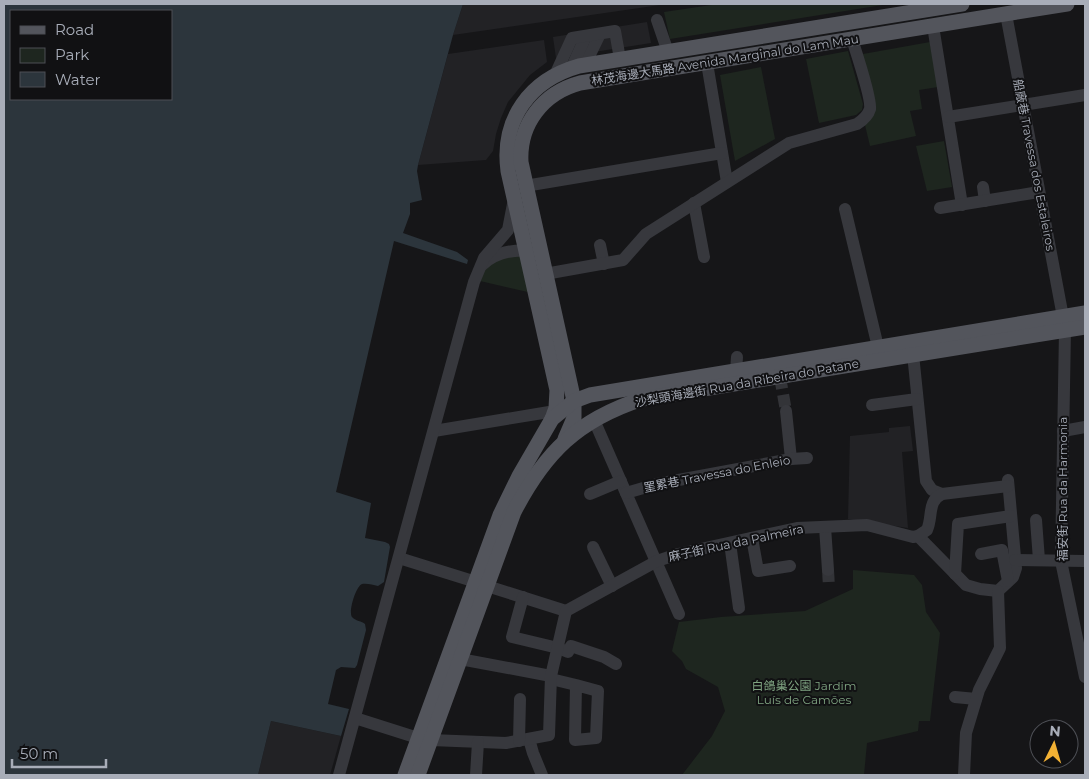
<svg xmlns="http://www.w3.org/2000/svg" width="1089" height="779" font-family="Montserrat,'Noto Sans SC',sans-serif">
<style>
.built{fill:#222225}
.green{fill:#1e261f}
.water{fill:#2c353c;fill-rule:evenodd}
.lines{fill:none;stroke-linecap:round;stroke-linejoin:round}
.minor-tunnel{stroke:#333438;stroke-width:12;stroke-dasharray:12 6;stroke-linecap:butt}
.minor{stroke:#37383d;stroke-width:12}
.major{stroke:#53555c;stroke-width:15}
.labels{text-anchor:middle;stroke-width:4;stroke-linejoin:round;paint-order:stroke}
.street-label{font-size:12px;fill:#a8adb8;stroke:#111113}
.park-label{font-size:12px;fill:#7fa381;stroke:#111113}
</style>
<rect width="100%" height="100%" fill="#161618"/>
<g class="built">
<path d="M463 4H667L453 35Z"/>
<path d="M647 22 651 43 556 58 553 37Z"/>
<path d="M544 40 547 62 530 75 508 102 501 118 496 134 493 151 486 160 418 165 448 54Z"/>
<path d="M910 426 913 451 902 452 908 528 848 519 850 436 889 432V428Z"/>
<path d="M271 721 341 736 330 775H258Z"/>
</g>
<g class="green">
<path d="M718 4H889L670 39 664 12Z"/>
<path d="M930 42 938 87 919 90 922 109 910 111 916 136 870 146 865 125 863 54Z"/>
<path d="M848 51 863 104 862 110 856 115 819 123 806 59Z"/>
<path d="M761 67 775 139 735 161 720 75Z"/>
<path d="M944 141 952 187 927 191 916 146Z"/>
<path d="M525 255 532 293 480 281 484 271 494 259Z"/>
<path d="M853 570 914 575 922 585 926 612 940 633 930 721H919L918 731 867 743 864 775H682L712 736 725 711 718 687 686 669 682 661 672 651 679 622 721 617 805 611 853 589Z"/>
</g>
<path class="water" d="M4 4H463L453 35 418 165 417 171 422 200 410 203V214L403 233 457 252 468 260 467 264 394 241 336 492 371 503 365 538 385 542 389 544 390 547 384 582 378 586C373 585 367 583 362 584 356 586 348 612 352 617 355 621 362 621 365 624L366 630 357 665 355 668 341 667 336 670 328 704 349 709 341 736 271 721 258 775H4ZM11 11H171V99H11Z"/>
<g class="lines">
<g class="minor-tunnel">
<path d="M780 377 786 411"/>
<path d="M828 570 829 587"/>
</g>
<g class="minor">
<path d="M1006 14 1063 317"/>
<path d="M657 20 668 52"/>
<path d="M933 26 962 205"/>
<path d="M707 63 727 182"/>
<path d="M585 65 600 34"/>
<path d="M571 69 586 36"/>
<path d="M555 75 572 38 615 31 620 59"/>
<path d="M948 117 1085 95"/>
<path d="M525 186 722 153"/>
<path d="M983 187 985 201"/>
<path d="M694 203 704 257"/>
<path d="M940 208 1039 192"/>
<path d="M845 209 878 347"/>
<path d="M600 245 604 264"/>
<path d="M482 265C496 252 515 249 533 251"/>
<path d="M545 274 623 260 646 234 789 143 857 124C863 120 868 116 870 109 872 99 856 52 852 39"/>
<path d="M1065 330 1061 561 1085 677"/>
<path d="M913 354 926 481 932 490 942 494"/>
<path d="M736 371 737 357"/>
<path d="M872 405 917 399"/>
<path d="M786 411 791 459"/>
<path d="M594 420 679 614"/>
<path d="M434 431 561 410"/>
<path d="M1063 431 1085 427"/>
<path d="M626 493 657 484 791 459 807 458"/>
<path d="M590 494 621 481"/>
<path d="M1036 520 1039 560"/>
<path d="M825 527 828 570"/>
<path d="M918 536 966 585 980 589 998 591 1013 577 1016 568 1008 480"/>
<path d="M752 538 758 571 790 566"/>
<path d="M730 543 739 608"/>
<path d="M593 547 612 586"/>
<path d="M981 554 1002 550 1008 581"/>
<path d="M399 558 476 582 484 579"/>
<path d="M1015 560 1085 561"/>
<path d="M955 574 958 524 1011 516"/>
<path d="M487 586 566 611"/>
<path d="M523 597 512 637 558 648 568 652 571 646 604 657 616 664"/>
<path d="M460 659 551 676"/>
<path d="M551 679 576 685 575 740 596 738 598 691 576 685"/>
<path d="M955 697 976 699"/>
<path d="M355 718 418 738"/>
<path d="M529 739 533 753 542 775"/>
<path d="M431 740 506 743 549 735 551 676 566 611 657 561 678 554 797 528 867 525 913 537 918 536 927 530C933 517 927 501 942 494L1008 486"/>
<path d="M519 741 520 699"/>
<path d="M339 775 474 282 484 258 508 230 513 204"/>
<path d="M476 775 478 742"/>
<path d="M964 775 966 733 979 690 1000 648 998 591"/>
</g>
<g class="major">
<path d="M552 419 556 408 557 390 508 171C501 119 530 80 579 66L962 4"/>
<path d="M565 439 574 418V401L521 162C519 124 543 93 580 83L1067 4"/>
<path d="M405 775 500 515 519 476 552 419 574 401 590 395 1085 313"/>
<path d="M418 775 514 512C545 452 578 420 642 399L1085 327"/>
</g>
</g>
<g class="labels">
<g class="street-label">
<text transform="translate(725 60) rotate(-9)" y="4">林茂海邊大馬路 Avenida Marginal do Lam Mau</text>
<text transform="translate(1034 165) rotate(79)" y="4">船廠巷 Travessa dos Estaleiros</text>
<text transform="translate(747 383) rotate(-10)" y="4">沙梨頭海邊街 Rua da Ribeira do Patane</text>
<text transform="translate(717 474) rotate(-11)" y="4">罣累巷 Travessa do Enleio</text>
<text transform="translate(1063 489) rotate(-90)" y="4">福安街 Rua da Harmonia</text>
<text transform="translate(736 543) rotate(-12)" y="4">麻子街 Rua da Palmeira</text>
</g>
<g class="park-label">
<text x="804" y="690">白鴿巢公園 Jardim<tspan x="804" dy="14">Luís de Camões</tspan></text>
</g>
</g>
<rect width="1089" height="779" fill="none" stroke="#a8adb8" stroke-width="10"/>
<rect x="10" y="10" width="162" height="90" fill="#111113" stroke="#4d4f55"/>
<rect x="20" y="26" width="25" height="8" fill="#53555c" stroke="#4d4f55"/>
<text x="55" y="35" font-size="15" fill="#a8adb8">Road</text>
<rect x="20" y="48" width="25" height="15" fill="#1e261f" stroke="#4d4f55"/>
<text x="55" y="60" font-size="15" fill="#a8adb8">Park</text>
<rect x="20" y="72" width="25" height="15" fill="#2c353c" stroke="#4d4f55"/>
<text x="55" y="85" font-size="15" fill="#a8adb8">Water</text>
<g transform="translate(1054 744) rotate(5)"><circle r="24" fill="#111113" stroke="#4d4f55"/>
<path d="M0-4L9 19L0 12L-9 19Z" fill="#f2b134"/>
<text y="-8" font-size="14" font-weight="bold" text-anchor="middle" fill="#a8adb8">N</text>
</g>
<path d="M12 759v8h94v-8" fill="none" stroke="#a8adb8" stroke-width="2.5"/>
<text x="20" y="759" font-size="15" fill="#a8adb8" stroke="#111113" stroke-width="4" paint-order="stroke">50 m</text>
</svg>
